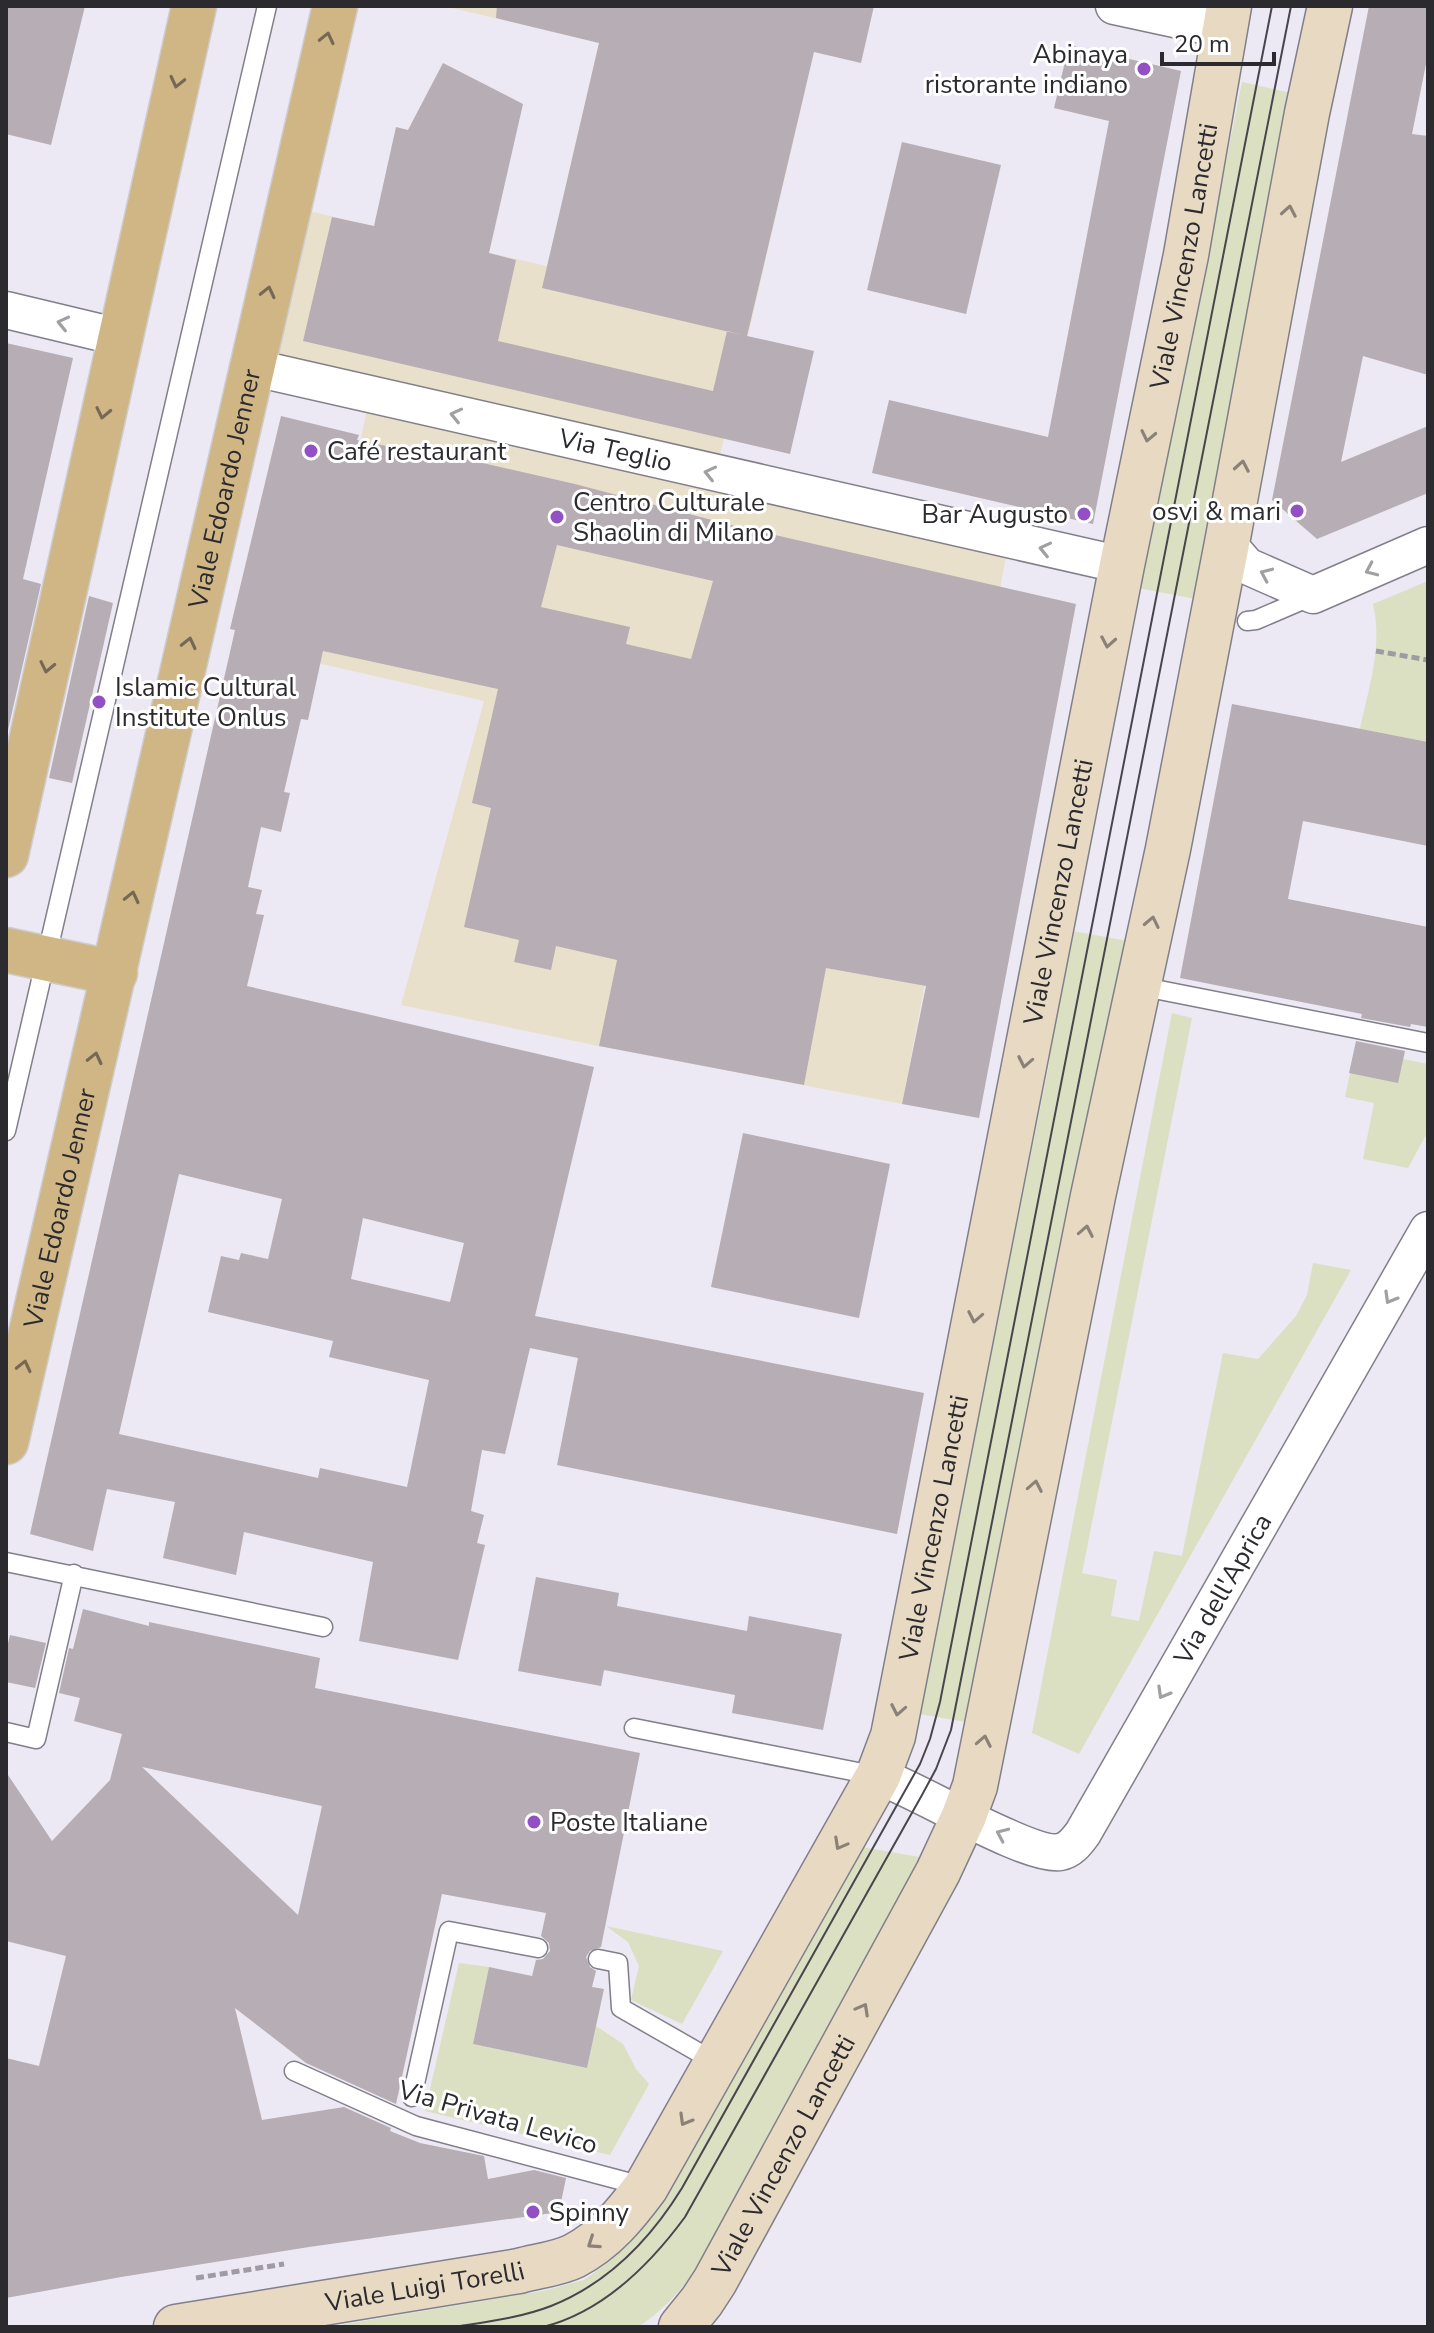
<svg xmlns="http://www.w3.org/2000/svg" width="1434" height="2333" font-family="'Nunito Sans',sans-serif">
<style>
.industrial{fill:#e9e0cb}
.green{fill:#dae0c1}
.building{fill:#b7adb4;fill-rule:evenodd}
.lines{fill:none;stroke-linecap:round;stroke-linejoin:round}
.lane-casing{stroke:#817f89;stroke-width:21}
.street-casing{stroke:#817f89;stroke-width:39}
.secondary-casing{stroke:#817f89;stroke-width:47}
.primary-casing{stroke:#cccccd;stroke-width:47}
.path{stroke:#9e9ba4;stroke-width:5;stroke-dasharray:8 4;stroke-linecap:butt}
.lane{stroke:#fff;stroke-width:18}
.street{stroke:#fff;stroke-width:36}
.secondary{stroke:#e8dac2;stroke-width:44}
.primary{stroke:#d0b685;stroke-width:44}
.tram{stroke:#48464c;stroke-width:2}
.oneway{stroke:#756956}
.oneway2{stroke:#8a8278}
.oneway3{stroke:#a09fa1}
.poi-dot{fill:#9350c4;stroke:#fff;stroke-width:3}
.labels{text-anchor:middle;stroke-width:6;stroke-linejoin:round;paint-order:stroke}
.poi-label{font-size:26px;fill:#2b2a2f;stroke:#fff;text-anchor:start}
.street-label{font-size:26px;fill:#2b2a2f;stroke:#fff}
</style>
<rect width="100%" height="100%" fill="#ece8f4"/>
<g class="industrial">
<path d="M444 6H684L673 59 805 91 718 464 259 363 296 208 547 266 599 43Z"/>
<path d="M368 405 1008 546 902 1104 599 1046 401 1005 484 701 313 662Z"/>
</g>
<g class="green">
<path d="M1242 82 1295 94 1201 600 1133 587 1145 521 1176 411Z"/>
<path d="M1428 581V742L1360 729C1369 687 1383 646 1373 604Z"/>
<path d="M1067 930 1133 942 972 1723 919 1714 1049 1064Z"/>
<path d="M1172 1013 1192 1018 1082 1573 1117 1580 1111 1616 1139 1621 1154 1551 1182 1556 1223 1353 1258 1359 1296 1316 1307 1295 1313 1263 1351 1270 1079 1754 1032 1733Z"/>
<path d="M1403 1059 1428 1064V1131L1408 1168 1363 1159 1374 1103 1345 1097 1350 1073Z"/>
<path d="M862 1847 925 1858 712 2247C691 2278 670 2306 638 2327H328L543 2291 584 2280 610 2261 638 2235 661 2204Z"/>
<path d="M606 1926 723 1951 682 2024 631 2000 639 1966 628 1942Z"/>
<path d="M459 1963 489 1967 473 2044 587 2068 596 2026 623 2044 636 2069 649 2084 610 2155 425 2111Z"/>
</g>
<g class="building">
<path d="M6 6H85L51 145 6 134Z"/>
<path d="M497 6H874L861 63 814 52 747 336 814 351 790 454 303 341 332 217 374 226 396 127 408 130 443 63 523 104 489 253 516 260 498 341 713 391 727 331 742 335 542 288 599 43 496 18Z"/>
<path d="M1369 6H1428V54L1412 134 1428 136V375L1363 356 1341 462 1428 426V493L1317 539 1272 500Z"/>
<path d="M1069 45 1181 71 1093 524 872 473 889 400 1048 437 1109 121 1054 108Z"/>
<path d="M902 142 1001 165 966 314 867 290Z"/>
<path d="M6 343 73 358 23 579 41 584 6 739Z"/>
<path d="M281 416 359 435 357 440 455 460 456 457 575 484 727 524 1076 604 979 1118 902 1104 926 986 826 968 804 1085 599 1046 617 960 556 946 551 970 514 962 519 940 464 927 491 808 472 803 498 689 323 651 308 720 301 719 284 792 290 793 281 832 261 827 248 887 262 890 256 914 264 915 247 986 594 1067 535 1316 924 1393 897 1534 557 1465 578 1358 530 1348 505 1454 482 1450 471 1511 484 1515 477 1543 485 1545 458 1660 359 1641 373 1562 244 1532 236 1575 163 1558 175 1502 107 1489 93 1551 30 1534 235 630 230 629ZM557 545 713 581 691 659 626 644 630 627 541 607ZM179 1174 282 1199 268 1259 241 1253 239 1260 221 1256 208 1312 333 1341 329 1357 429 1380 407 1487 320 1468 318 1478 119 1434ZM363 1218 464 1243 450 1302 351 1279Z"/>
<path d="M89 596 113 603 72 783 49 778Z"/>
<path d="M1232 704 1428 742V846L1303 821 1288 899 1428 927V1027L1411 1024 1410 1027 1361 1018 1362 1014 1180 978Z"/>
<path d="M1356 1041 1405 1051 1398 1083 1349 1073Z"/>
<path d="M743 1133 890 1164 859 1318 711 1287Z"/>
<path d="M536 1577 619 1593 617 1606 747 1631 749 1616 842 1634 823 1730 732 1713 735 1695 604 1670 601 1686 518 1671Z"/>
<path d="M83 1609 149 1626V1622L320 1658 315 1688 640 1753 601 1947 590 1951 586 1957 590 1967 596 1971 592 1987 604 1989 587 2068 473 2044 489 1967 532 1976 536 1960 543 1959 550 1951 549 1943 541 1936 546 1913 442 1894 396 2104 306 2063 235 2008 262 2120 344 2107 391 2128 390 2131 420 2143 484 2156 488 2179 534 2170 566 2178 559 2212 309 2247 121 2277 6 2298V2058L39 2066 66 1956 6 1941V1772L52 1841 110 1780 122 1734 74 1721 80 1698 59 1693 69 1648 73 1649ZM142 1767 322 1806 298 1915Z"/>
<path d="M10 1635 46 1643 35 1688 6 1682V1652Z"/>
</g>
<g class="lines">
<g class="lane-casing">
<g id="lane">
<path d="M1247 621 1256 620 1312 596"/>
<path d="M1139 986 1428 1043"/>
<path d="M6 1131 267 6"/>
<path d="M6 1562 323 1627"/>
<path d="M634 1728 878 1776"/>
<path d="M6 1732 36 1739 74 1574"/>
<path d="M598 1959 618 1963 621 2008 717 2063"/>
<path d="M294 2071 416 2126 646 2187"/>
<path d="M412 2097 449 1931 538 1948"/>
</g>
</g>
<g class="street-casing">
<g id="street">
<path d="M1114 6 1225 30"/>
<path d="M6 310 119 337"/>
<path id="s1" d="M251 367 1122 565"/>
<path d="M1227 543 1247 566 1313 595 1428 545"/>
<path id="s2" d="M878 1776C916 1789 1030 1858 1060 1852 1071 1850 1077 1841 1083 1833L1428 1230"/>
</g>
</g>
<g class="secondary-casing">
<g id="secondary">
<path id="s3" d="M176 2327 519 2271C537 2266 558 2264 574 2256 605 2240 626 2214 646 2187L878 1776 893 1736 1122 565 1186 255 1229 6"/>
<path id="s4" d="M681 2327 702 2301 715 2281 938 1872 964 1816 975 1786 1093 1196 1168 849 1227 543 1307 113 1330 6"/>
</g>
</g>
<g class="primary-casing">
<g id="primary">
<path d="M6 855 194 6"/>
<path d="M6 950 115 973"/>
<path id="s5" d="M6 1442 335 6"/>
</g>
</g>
<g class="path">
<path d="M1376 651 1428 660"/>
<path d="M196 2278 284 2264"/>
</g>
<use href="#lane" class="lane"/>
<use href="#street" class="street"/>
<use href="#secondary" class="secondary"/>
<use href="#primary" class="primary"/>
<g class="tram">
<path d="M454 2327C486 2322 520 2318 551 2306 609 2283 650 2240 682 2188L920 1764 930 1739 940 1702 1272 6"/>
<path d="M543 2327C603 2312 649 2266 685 2217L922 1795 936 1769 951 1730 1291 6"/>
</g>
</g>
<defs><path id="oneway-chevron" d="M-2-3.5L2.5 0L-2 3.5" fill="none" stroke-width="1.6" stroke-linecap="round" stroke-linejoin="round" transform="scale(2)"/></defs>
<g class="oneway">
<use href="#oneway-chevron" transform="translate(327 38) rotate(-77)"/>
<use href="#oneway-chevron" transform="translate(177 82) rotate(103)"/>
<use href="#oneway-chevron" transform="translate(268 292) rotate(-77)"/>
<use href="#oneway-chevron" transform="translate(103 413) rotate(102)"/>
<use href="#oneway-chevron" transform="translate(189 643) rotate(-77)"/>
<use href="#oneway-chevron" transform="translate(47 667) rotate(102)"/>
<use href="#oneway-chevron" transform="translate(132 897) rotate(-77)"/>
<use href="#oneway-chevron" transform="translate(95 1058) rotate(-77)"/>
<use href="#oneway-chevron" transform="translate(24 1366) rotate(-77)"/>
</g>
<g class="oneway2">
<use href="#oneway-chevron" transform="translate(1289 211) rotate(-80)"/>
<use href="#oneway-chevron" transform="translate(1148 436) rotate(102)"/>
<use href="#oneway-chevron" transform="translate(1242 466) rotate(-80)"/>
<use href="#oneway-chevron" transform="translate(1108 642) rotate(100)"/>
<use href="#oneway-chevron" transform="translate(1152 922) rotate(-78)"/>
<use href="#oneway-chevron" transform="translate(1025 1062) rotate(101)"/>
<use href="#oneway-chevron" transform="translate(1086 1231) rotate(-79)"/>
<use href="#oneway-chevron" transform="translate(975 1317) rotate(101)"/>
<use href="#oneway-chevron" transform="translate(1035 1486) rotate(-79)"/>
<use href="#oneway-chevron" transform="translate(898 1710) rotate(101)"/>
<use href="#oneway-chevron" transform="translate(984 1741) rotate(-79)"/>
<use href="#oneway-chevron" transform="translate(840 1844) rotate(119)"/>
<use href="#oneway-chevron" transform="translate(863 2009) rotate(-61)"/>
<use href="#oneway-chevron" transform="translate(685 2120) rotate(120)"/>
<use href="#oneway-chevron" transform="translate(593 2243) rotate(146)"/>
</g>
<g class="oneway3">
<use href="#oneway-chevron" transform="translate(63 323) rotate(-167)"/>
<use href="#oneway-chevron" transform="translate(456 415) rotate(-167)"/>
<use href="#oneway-chevron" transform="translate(710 473) rotate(-167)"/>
<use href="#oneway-chevron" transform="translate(1045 549) rotate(-167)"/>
<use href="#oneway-chevron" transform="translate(1371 570) rotate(156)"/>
<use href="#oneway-chevron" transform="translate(1266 574) rotate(-156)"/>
<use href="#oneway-chevron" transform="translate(1390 1298) rotate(120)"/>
<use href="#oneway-chevron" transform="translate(1163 1693) rotate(120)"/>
<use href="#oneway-chevron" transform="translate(1002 1834) rotate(-156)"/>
</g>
<g class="poi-dot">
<circle cx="1144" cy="69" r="8"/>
<circle cx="311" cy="451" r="8"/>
<circle cx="1297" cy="511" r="8"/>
<circle cx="1084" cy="514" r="8"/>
<circle cx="557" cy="517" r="8"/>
<circle cx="99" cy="702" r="8"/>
<circle cx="534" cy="1822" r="8"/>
<circle cx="533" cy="2212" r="8"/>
</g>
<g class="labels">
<g class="poi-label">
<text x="1128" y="63" text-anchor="end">Abinaya<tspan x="1128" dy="30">ristorante indiano</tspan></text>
<text x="327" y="460">Café restaurant</text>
<text x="573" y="511">Centro Culturale<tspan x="573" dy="30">Shaolin di Milano</tspan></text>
<text x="1281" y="520" text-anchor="end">osvi &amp; mari</text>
<text x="1068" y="523" text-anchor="end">Bar Augusto</text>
<text x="115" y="696">Islamic Cultural<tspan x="115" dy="30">Institute Onlus</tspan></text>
<text x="550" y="1831">Poste Italiane</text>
<text x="549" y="2221">Spinny</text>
</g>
<g class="street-label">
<text dy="9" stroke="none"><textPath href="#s3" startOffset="2528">Viale Vincenzo Lancetti</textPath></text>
<text dy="9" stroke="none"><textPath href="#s1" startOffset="374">Via Teglio</textPath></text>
<text dy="9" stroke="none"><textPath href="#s5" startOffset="978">Viale Edoardo Jenner</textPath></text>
<text dy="9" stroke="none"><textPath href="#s3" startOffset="1880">Viale Vincenzo Lancetti</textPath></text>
<text dy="9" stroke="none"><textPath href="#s5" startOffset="240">Viale Edoardo Jenner</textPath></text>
<text dy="9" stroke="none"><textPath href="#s3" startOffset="1232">Viale Vincenzo Lancetti</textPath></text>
<text dy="9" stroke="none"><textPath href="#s2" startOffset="510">Via dell'Aprica</textPath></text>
<text transform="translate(498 2117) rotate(16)" y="9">Via Privata Levico</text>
<text dy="9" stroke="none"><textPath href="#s4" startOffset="200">Viale Vincenzo Lancetti</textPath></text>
<text dy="9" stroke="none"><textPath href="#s3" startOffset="252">Viale Luigi Torelli</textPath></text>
</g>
</g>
<rect width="1434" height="2333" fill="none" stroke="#2b2a2f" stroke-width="16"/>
<path d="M1162 52v12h112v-12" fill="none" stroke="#2b2a2f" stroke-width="4"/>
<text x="1174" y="52" font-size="24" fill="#2b2a2f" stroke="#ffffff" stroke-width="6" paint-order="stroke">20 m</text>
</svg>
